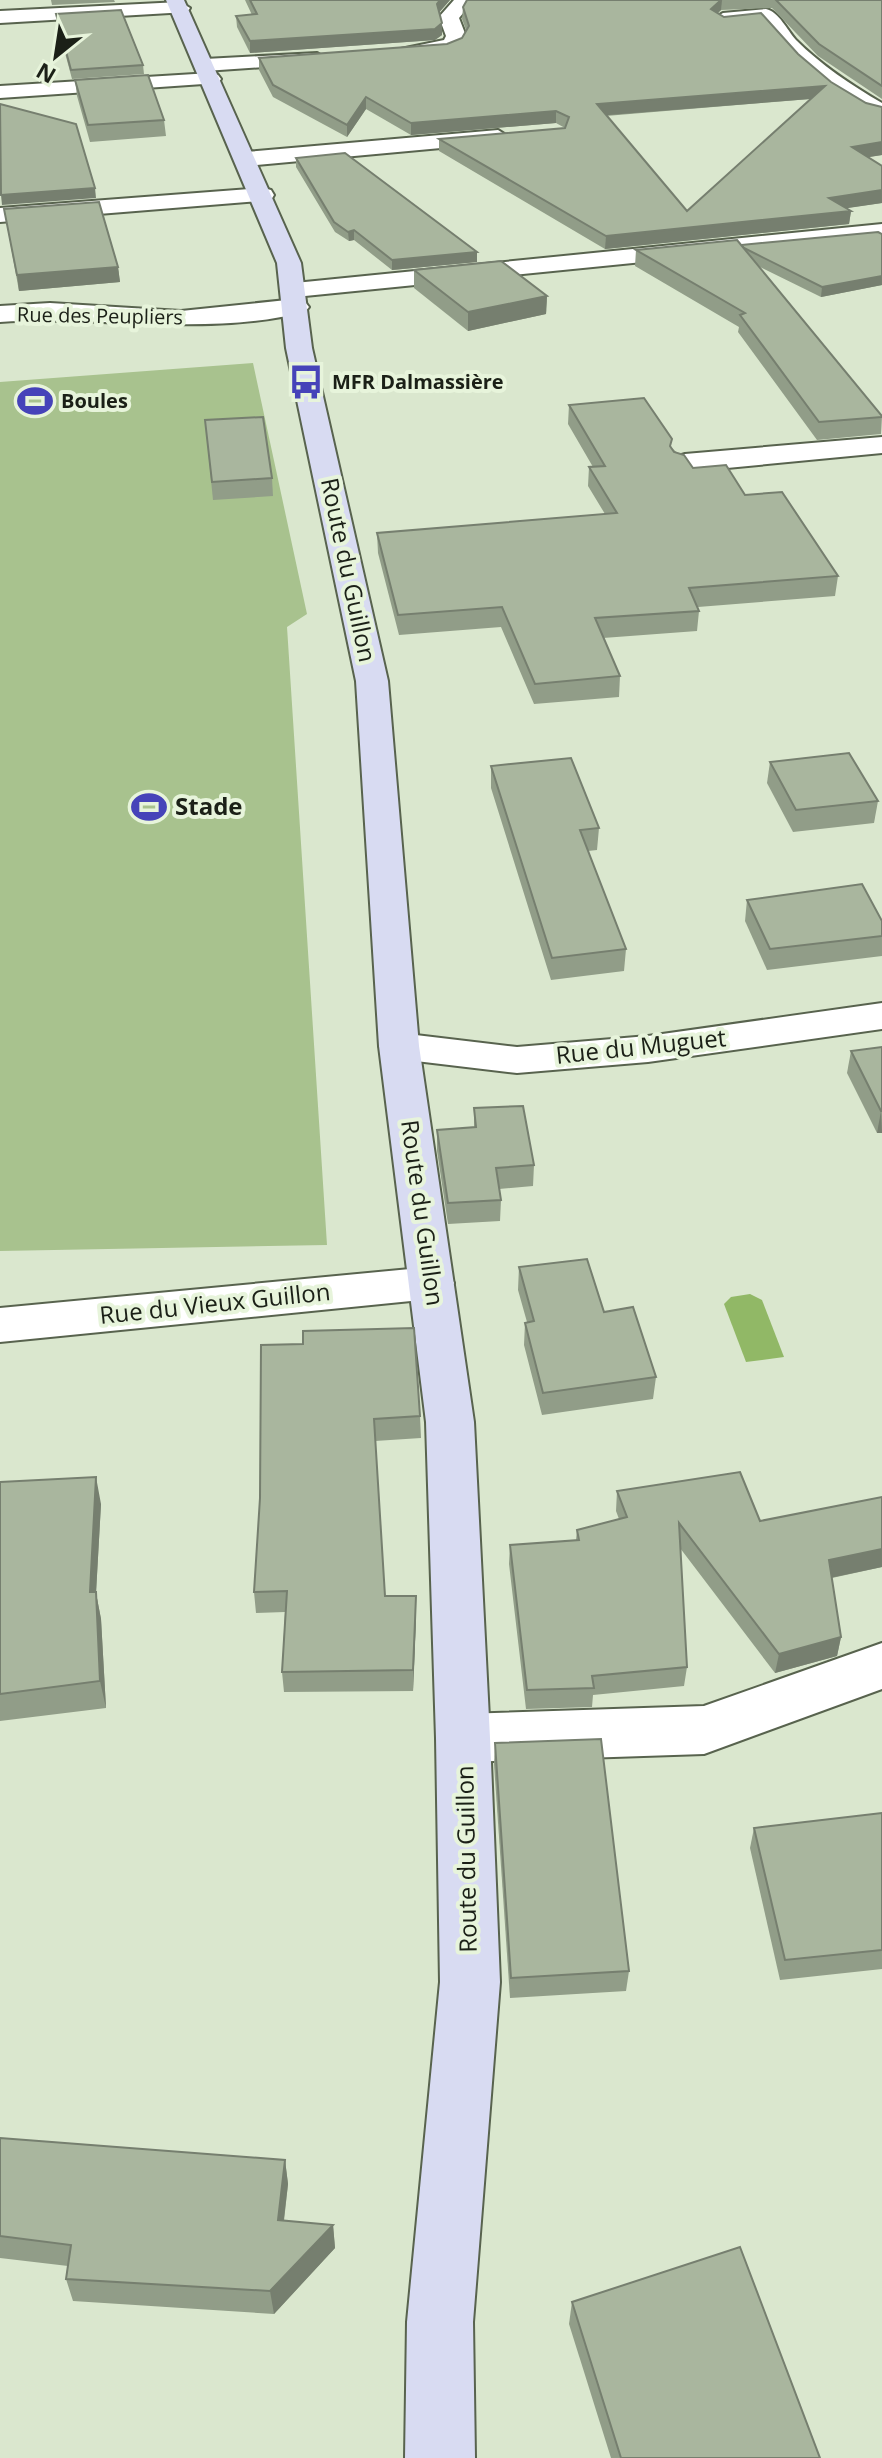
<svg xmlns="http://www.w3.org/2000/svg" width="882" height="2458" font-family="'Open Sans',sans-serif">
<style>
.green{fill:#a8c28e}
.water{fill:#91b866}
.lines{fill:none;stroke-linecap:round;stroke-linejoin:round}
.street-casing{stroke:#58634e;stroke-width:4}
.secondary-casing{stroke:#58634e;stroke-width:4}
.street{fill:#fff;fill-rule:evenodd}
.secondary{fill:#d8dbf2;fill-rule:evenodd}
.wall{fill:#919d88;fill-rule:evenodd}
.shaded-wall{fill:#767f6f}
.building{fill:#a9b69e;stroke:#767f6f;stroke-width:2;fill-rule:evenodd}
.labels{text-anchor:middle;stroke-width:8;stroke-linejoin:round;paint-order:stroke}
.far-street-label{font-size:20px;fill:#1b2017;stroke:#e7f4db}
.far-poi-label{font-size:20px;font-weight:bold;fill:#1b2017;stroke:#e7f4db;text-anchor:start}
.street-label{font-size:24px;fill:#1b2017;stroke:#e7f4db}
.poi-label{font-size:24px;font-weight:bold;fill:#1b2017;stroke:#e7f4db;text-anchor:start}
</style>
<rect width="100%" height="100%" fill="#dae7ce"/>
<path class="green" d="M253 363 307 614 287 627 327 1245 0 1251V382Z"/>
<path class="water" d="M750 1294 762 1300 784 1357 746 1362 724 1304 731 1297Z"/>
<g class="lines">
<g class="street-casing">
<g id="street">
<path d="M454 0H474L459 18 466 36 459 48 419 59H391L388 55 391 51 444 40 446 36 439 17Z"/>
<path d="M180 2 190 8 187 12 0 23V11Z"/>
<path d="M766 9C779 12 787 30 796 40 821 65 851 85 882 103V118C840 108 785 55 761 21L723 25 713 19 723 13Z"/>
<path d="M317 53 327 59 324 63 205 71 195 65 205 59Z"/>
<path d="M211 73 218 75 221 79 218 83 0 98V86Z"/>
<path d="M498 130 509 137 506 142 246 166 235 159 246 152Z"/>
<path d="M263 188 271 190 274 195 271 200 0 222V208Z"/>
<path d="M882 224V238L295 297 283 290 295 283Z"/>
<path d="M296 299 305 302 309 307 305 312C205 337 101 315 0 322V306L50 303 181 311Z"/>
<path d="M882 437V453L685 472 675 469 671 463 675 457 685 454Z"/>
<path d="M882 1003V1029L648 1062 517 1073 399 1059 385 1055 379 1046 385 1037 399 1033 517 1047 648 1036Z"/>
<path d="M431 1267 447 1271 454 1283 447 1295 431 1299 0 1342V1308Z"/>
<path d="M882 1643V1689L704 1754 463 1762 444 1755 436 1738 444 1721 463 1714 704 1706Z"/>
</g>
</g>
<g class="secondary-casing">
<path id="secondary" d="M166 0H184L301 263 312 348 388 681 419 1046 474 1422 490 1738 500 1982 473 2322 475 2458H405L407 2322 440 1982 436 1738 426 1422 379 1046 356 681 286 348 277 263Z"/>
</g>
<use href="#street" class="street"/>
<use href="#secondary" class="secondary"/>
</g>
<g class="wall">
<path d="M51 0H114L115 2 52 5Z"/>
<path d="M245 0H450L439 12 442 35 435 40 250 53 237 27 236 16 252 15Z"/>
<path d="M467 0H882V99L818 56 772 8 721 10 718 13 882 155 868 157 882 166V203L846 208 851 211 849 224 605 249 439 151V139L565 128 556 123 411 135 366 109 347 137 273 97 259 70V58L447 44 462 38 466 30 462 19 463 7ZM810 99 687 211 606 116Z"/>
<path d="M56 14 143 65 144 74 72 79 57 23Z"/>
<path d="M75 80 164 120 166 136 90 142 77 96Z"/>
<path d="M296 158 477 252V262L392 270 354 240 349 241 335 232 296 167Z"/>
<path d="M4 209 118 267 120 282 19 291Z"/>
<path d="M882 234V285L821 297 758 266 882 416 881 434 817 440 738 332 739 327 635 266 636 250 741 245Z"/>
<path d="M414 270 547 296 546 314 468 331 414 288Z"/>
<path d="M569 405 672 448 693 468 745 495 838 576 835 596 698 607 699 611 697 631 603 638 620 676 619 697 534 704 501 627 399 635 378 553 377 533 605 514 588 486 589 467H593L568 424Z"/>
<path d="M205 420 272 478 273 496 213 500Z"/>
<path d="M770 762 878 801 874 823 793 832 767 783Z"/>
<path d="M491 766 599 828 597 850 588 851 626 949 624 971 551 980 491 788Z"/>
<path d="M747 900 882 921V956L767 970 745 921Z"/>
<path d="M882 1047V1133H877L847 1073 851 1051Z"/>
<path d="M474 1108 534 1165 533 1186 499 1189 501 1200 500 1221 448 1224 437 1151V1130L474 1127Z"/>
<path d="M519 1267 604 1312 656 1377 653 1399 542 1415 524 1345 525 1323 527 1322 518 1290Z"/>
<path d="M303 1344 420 1416 421 1438 375 1441 385 1596 416 1617 413 1691 284 1692 282 1672 285 1612 256 1613 254 1592Z"/>
<path d="M0 1482 101 1504 96 1593 101 1619 106 1708 0 1721Z"/>
<path d="M617 1491 760 1521 882 1497V1567L832 1578 841 1637 837 1656 775 1673 680 1548 687 1667 684 1686 593 1695 592 1707 526 1709 509 1564 510 1545 576 1540 577 1530 619 1519 616 1511Z"/>
<path d="M495 1743 629 1971 626 1991 510 1998 494 1764Z"/>
<path d="M882 1813V1969L780 1980 750 1848 754 1828Z"/>
<path d="M0 2138 285 2160 288 2184 284 2221 333 2225 335 2248 274 2314 73 2301 66 2279 68 2266 0 2258Z"/>
<path d="M572 2302 820 2458H611L569 2324Z"/>
</g>
<g class="shaded-wall">
<path d="M440 0H450L437 15V4Z"/>
<path d="M722 0 721 10 710 20 711 9Z"/>
<path d="M442 23V35L435 40 250 53V41Z"/>
<path d="M825 86 823 98 596 116 597 104Z"/>
<path d="M366 97V109L347 137V125Z"/>
<path d="M556 111V123L411 135V123Z"/>
<path d="M882 142V155L851 160 852 147Z"/>
<path d="M95 188 96 198 2 205 1 195Z"/>
<path d="M882 190V203L828 211 829 198Z"/>
<path d="M851 211 849 224 605 249 606 236Z"/>
<path d="M354 230V240L349 241 348 232Z"/>
<path d="M477 252V262L392 270V260Z"/>
<path d="M118 267 120 282 19 291 17 275Z"/>
<path d="M882 276V285L821 297 822 287Z"/>
<path d="M547 296 546 314 468 331V312Z"/>
<path d="M881 1111 882 1133H877Z"/>
<path d="M96 1477 101 1504 96 1593 101 1619 106 1708 100 1681 90 1592Z"/>
<path d="M882 1549V1567L825 1579 829 1560Z"/>
<path d="M416 1596V1617L413 1691V1670Z"/>
<path d="M841 1637 837 1656 775 1673 779 1654Z"/>
<path d="M285 2160 288 2184 281 2243 278 2220Z"/>
<path d="M333 2225 335 2248 274 2314 270 2291Z"/>
</g>
<g class="building">
<path d="M250 0H440L437 4 442 23 435 29 250 41 236 16 257 14Z"/>
<path d="M467 0H721L711 9 724 17 761 13 798 54 831 82 866 103 882 107V142L852 147 882 166V190L829 198 851 211 606 236 439 139 565 128 569 117 556 111 411 123 366 97 347 125 273 85 259 58 447 44 462 38 469 26 463 7ZM825 86 687 211 597 104Z"/>
<path d="M776 0H882V86L819 44Z"/>
<path d="M121 10 143 65 71 70 56 14Z"/>
<path d="M148 75 164 120 88 125 75 80Z"/>
<path d="M0 104 76 124 95 188 1 195Z"/>
<path d="M345 153 477 252 392 260 354 230 348 232 334 222 296 158Z"/>
<path d="M99 202 118 267 17 275 4 209Z"/>
<path d="M878 232 882 234V276L822 287 744 248 741 245Z"/>
<path d="M737 240 882 416V417L819 422 740 315 745 313 636 250Z"/>
<path d="M501 261 547 296 468 312 414 270Z"/>
<path d="M644 398 672 439 670 446 674 452 684 455 693 468 726 465 745 495 782 492 838 576 689 588 699 611 595 618 620 676 535 684 502 607 398 615 377 533 617 513 589 467 605 466 569 405Z"/>
<path d="M263 417 272 478 212 482 205 420Z"/>
<path d="M849 753 878 801 796 810 770 762Z"/>
<path d="M571 758 599 828 580 830 626 949 552 958 491 766Z"/>
<path d="M862 884 882 921V936L770 949 747 900Z"/>
<path d="M882 1047V1111H881L851 1051Z"/>
<path d="M523 1106 534 1165 496 1168 501 1200 448 1203 437 1130 476 1127 474 1108Z"/>
<path d="M587 1259 604 1312 633 1307 656 1377 543 1393 525 1323 534 1321 519 1267Z"/>
<path d="M414 1328 420 1416 374 1419 385 1596H416L413 1670 282 1672 287 1591 254 1592 260 1498 261 1345 303 1344V1331Z"/>
<path d="M740 1472 760 1521 882 1497V1549L829 1560 841 1637 779 1654 679 1523 687 1667 592 1676 594 1688 527 1690 510 1545 579 1540 577 1530 627 1517 617 1491Z"/>
<path d="M96 1477 90 1592H96L100 1681 0 1694V1482Z"/>
<path d="M601 1739 629 1971 511 1978 495 1743Z"/>
<path d="M882 1813V1950L785 1960 754 1828Z"/>
<path d="M0 2138 285 2160 278 2220 333 2225 270 2291 66 2279 71 2245 0 2236Z"/>
<path d="M740 2247 820 2458H621L572 2302Z"/>
</g>
<defs>
<g id="bus-bare" transform="scale(2.76)"><path d="M-5-6H5V4H4V6H2V4H-2V6H-4V4H-5ZM-3.5-4V0h7V-4ZM-3.5 1.2v1.5H-2V1.2ZM2 1.2v1.5H3.5V1.2Z" fill="#4643b9" stroke="#e7f4db" stroke-width="2.5" paint-order="stroke"/></g>
<g id="stadium-bare" transform="scale(2.76)"><path d="M0-5a6.5 5 0 1 0 0 10a6.5 5 0 1 0 0-10ZM-3.5-1.8h7v3.6h-7Z" fill="#4643b9" stroke="#e7f4db" stroke-width="2.5" paint-order="stroke"/></g>
</defs>
<g fill-rule="evenodd">
<use href="#bus-bare" x="306" y="382"/>
<use href="#stadium-bare" x="35" y="401"/>
<use href="#stadium-bare" x="149" y="807"/>
</g>
<g class="labels">
<g class="far-street-label">
<text transform="translate(100 316) rotate(1)" y="7">Rue des Peupliers</text>
</g>
<g class="far-poi-label">
<text x="332" y="389">MFR Dalmassière</text>
<text x="61" y="408">Boules</text>
</g>
<g class="street-label">
<text transform="translate(348 570) rotate(78)" y="8">Route du Guillon</text>
<text transform="translate(641 1047) rotate(-6)" y="8">Rue du Muguet</text>
<text transform="translate(422 1213) rotate(82)" y="8">Route du Guillon</text>
<text transform="translate(215 1304) rotate(-6)" y="8">Rue du Vieux Guillon</text>
<text transform="translate(467 1859) rotate(-91)" y="8">Route du Guillon</text>
</g>
<g class="poi-label">
<text x="175" y="815">Stade</text>
</g>
</g>
<g transform="translate(56 56) rotate(210)" stroke="#e7f4db" stroke-width="6" paint-order="stroke">
<path d="M0-6L14 30L0 20L-14 30Z" fill="#1b2017"/>
<text y="-12" font-size="22" font-weight="bold" text-anchor="middle" fill="#1b2017">N</text>
</g>
</svg>
